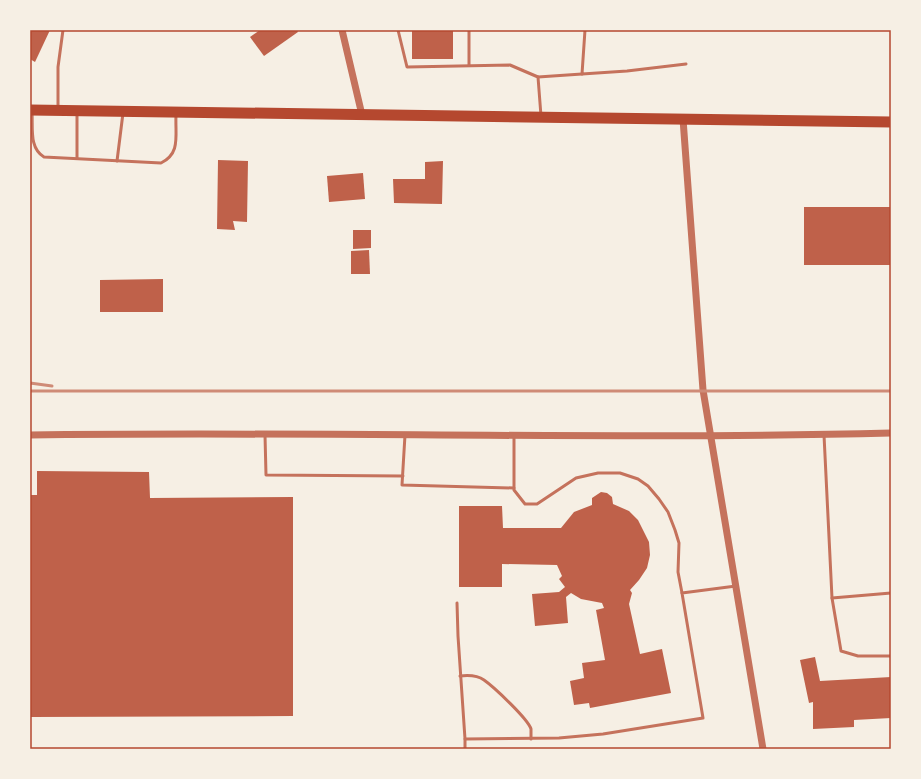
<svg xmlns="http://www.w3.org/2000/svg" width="921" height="779" font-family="'PT Sans Narrow',sans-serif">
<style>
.building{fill:#bf614a}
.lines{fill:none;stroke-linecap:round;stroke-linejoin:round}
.service{stroke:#c5725c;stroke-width:3}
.tertiary{stroke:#c5725c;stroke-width:7}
.trunk{stroke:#b5482f;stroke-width:11}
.rail{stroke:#cf8b77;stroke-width:3}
.neatline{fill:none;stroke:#b5482f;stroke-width:1.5}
</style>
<rect width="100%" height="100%" fill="#f6efe4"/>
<g class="building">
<path d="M30 30H50L35 62 30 59Z"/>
<path d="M260 30H297L298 32 264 56 250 37Z"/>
<rect x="412" y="30" width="41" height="29"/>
<path d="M218 160 248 161 247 222 233 221 235 230 217 229Z"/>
<path d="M443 161 442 204 394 203 393 179H425V162Z"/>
<path d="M363 173 365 199 329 202 327 176Z"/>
<rect x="804" y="207" width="87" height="58"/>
<path d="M353 230H371V248L353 249Z"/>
<path d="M369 250 370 274H351V251Z"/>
<path d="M163 279V312H100V280Z"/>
<path d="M37 471 149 472 150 498 293 497V716L30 717V495H37Z"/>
<path d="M601 492 607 493 612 497 613 504 629 511 638 520 649 542 650 555 647 568 639 580 630 590 632 593 629 604 640 654 662 649 671 693 590 708 589 703 574 705 570 681 584 678 582 663 605 660 596 610 604 608 602 603 581 599 571 593 566 597 568 623 535 626 532 594 559 592 565 587 559 579 562 576 557 565 502 564V587H459V506H502L503 528H561L574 512 592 505V498Z"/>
<path d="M815 657 820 681 891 677V718L854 720V727L813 729V702L809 703 800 660Z"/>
</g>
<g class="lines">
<g class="service">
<path d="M398 30 407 67 510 65 538 77 541 116"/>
<path d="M585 30 582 74 627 71 686 64"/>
<path d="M469 65V30"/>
<path d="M538 77 582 74"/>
<path d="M58 109V67L63 30"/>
<path d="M32 113C33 128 29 148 44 157L161 163C181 153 175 136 176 115"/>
<path d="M77 158V112"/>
<path d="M117 161 123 113"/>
<path d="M265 435 266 475 403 476"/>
<path d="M405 435 402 485 514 488"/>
<path d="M514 435V490L525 504H537L576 478 598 473H620L638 479 648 486 659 499 668 512 675 530 679 543 678 572 682 593"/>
<path d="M824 435 832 598 841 651 858 656H891"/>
<path d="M832 598 891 593"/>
<path d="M457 603 458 636 465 739"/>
<path d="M460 676C469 675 477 675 484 680 494 687 528 719 531 729 531 732 531 736 531 739"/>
<path d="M465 749V739L559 738 603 734 703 718 682 593 736 586"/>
</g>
<g class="tertiary">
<path d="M342 30 362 115"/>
<path d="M683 119 703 390 763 749"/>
<path d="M30 435C317 431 604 440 891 433"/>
</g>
<path class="trunk" d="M30 110 891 122"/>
<g class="rail">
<path d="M30 383 52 386"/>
<path d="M30 391H891"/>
</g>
</g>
<rect width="921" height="779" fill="none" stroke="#f6efe4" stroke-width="62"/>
<rect x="31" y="31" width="859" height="717" class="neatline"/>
</svg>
